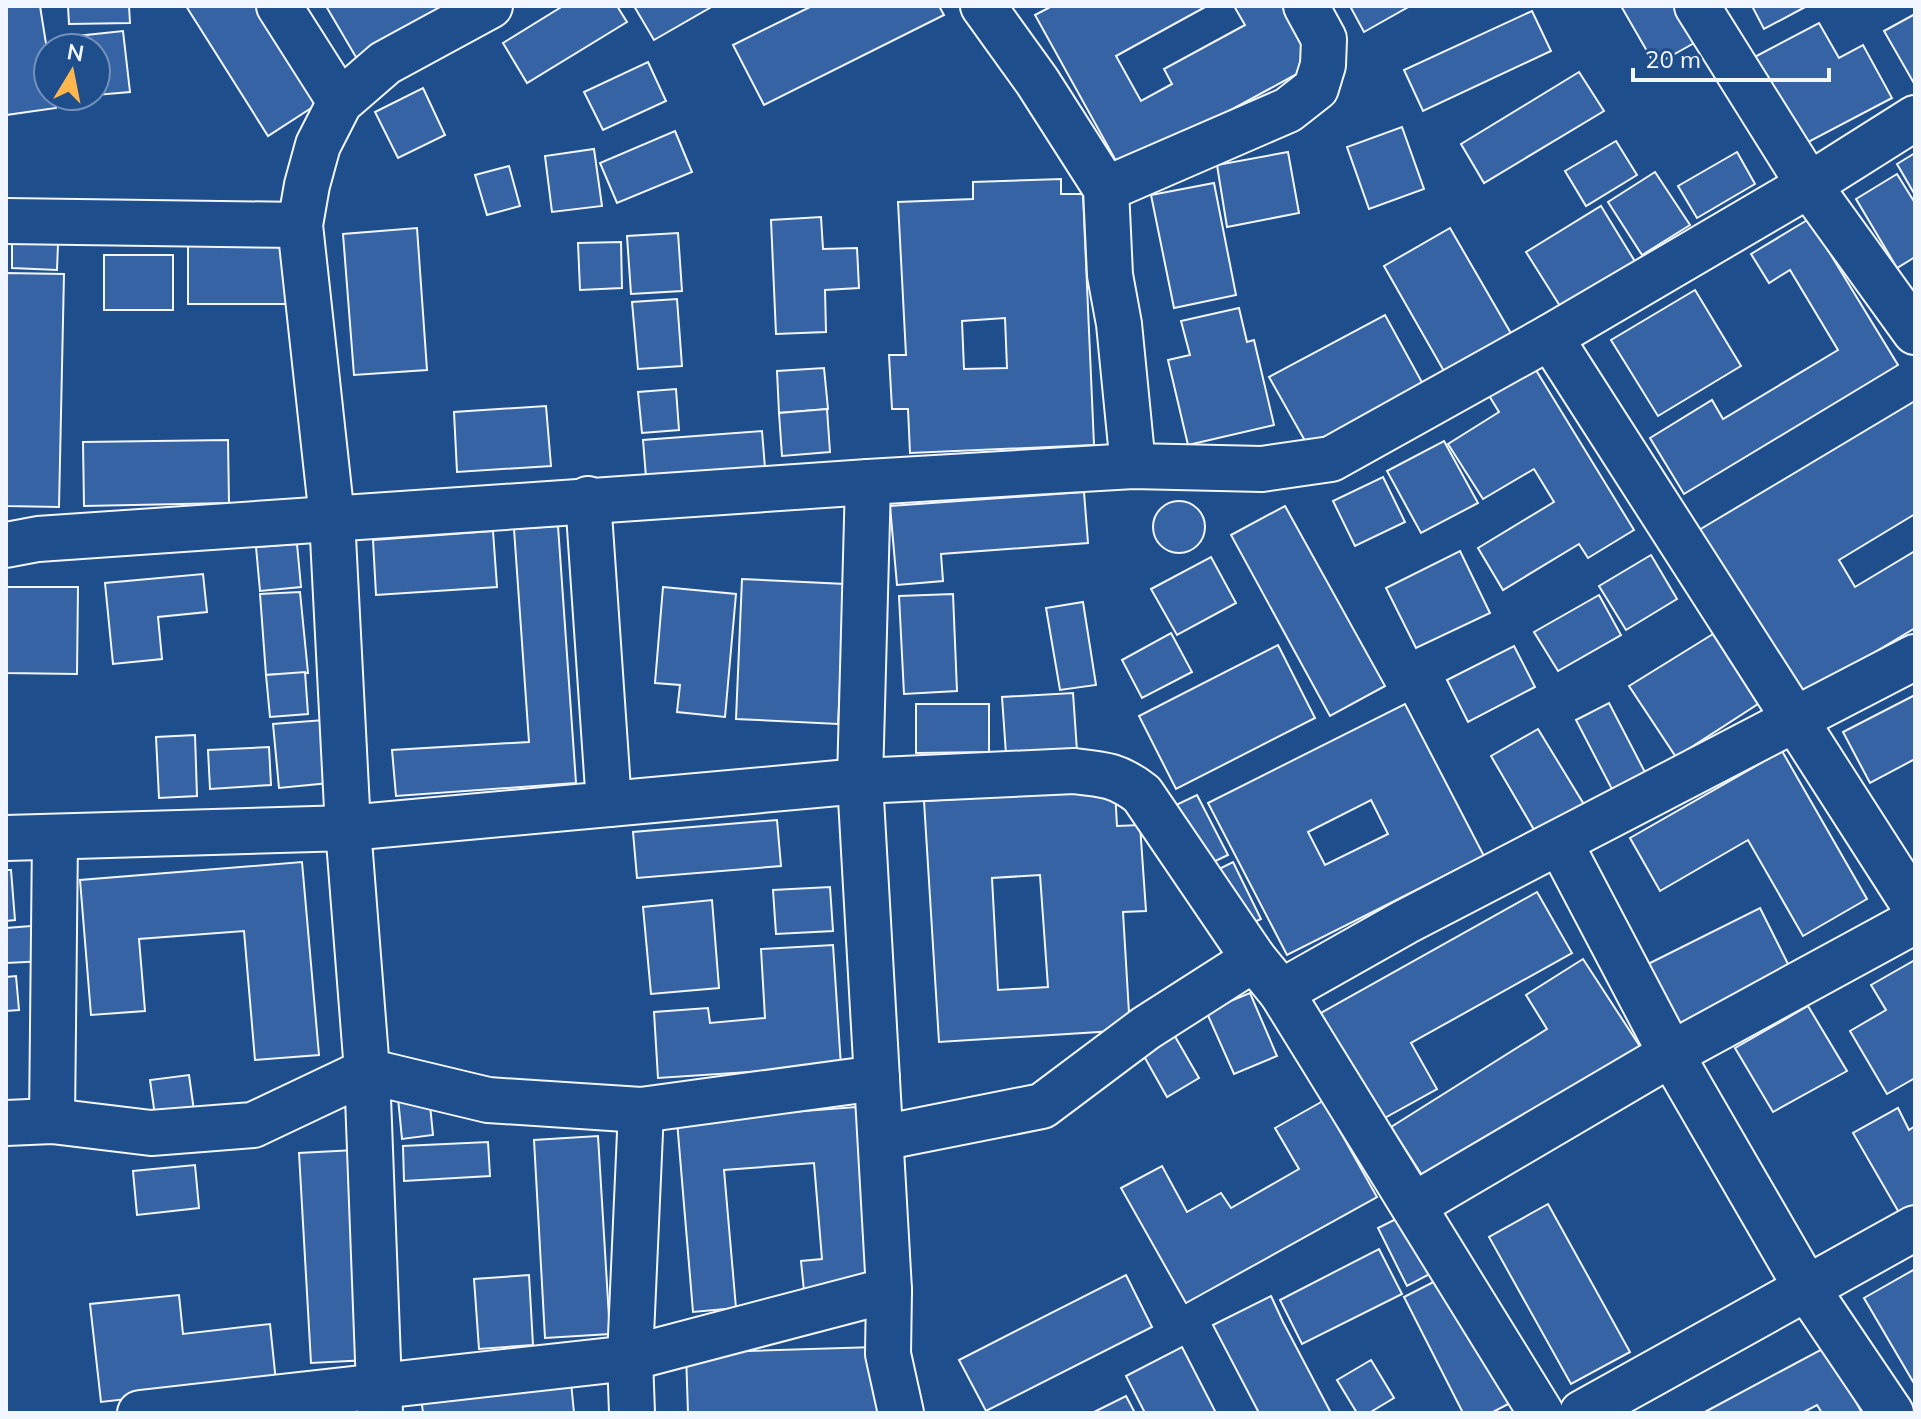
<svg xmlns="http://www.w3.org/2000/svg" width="1921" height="1419" font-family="Mulish,sans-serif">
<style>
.building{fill:#3563a3;stroke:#f2f6ff;stroke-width:2;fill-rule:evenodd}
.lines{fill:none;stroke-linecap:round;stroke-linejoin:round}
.minor-casing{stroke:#f2f6ff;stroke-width:48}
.minor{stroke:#1f4e8c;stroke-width:44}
</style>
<rect width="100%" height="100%" fill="#1f4e8c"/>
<g class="building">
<path d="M6 6H40L48 56V96H54L56 108 6 115Z"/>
<path d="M68 6H129L130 23 69 24Z"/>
<path d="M186 6H257L319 103 268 136Z"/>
<path d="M326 6H463L360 64Z"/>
<path d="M563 6H617L627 22 527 83 503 43Z"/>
<path d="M634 6H713L654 40Z"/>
<path d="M812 6H939L944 15 764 105 733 45Z"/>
<path d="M1052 6H1207L1116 56 1141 101 1172 84 1164 69 1245 25 1234 6H1297L1326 58 1121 170 1035 15Z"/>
<path d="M1350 6H1410L1364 32Z"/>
<path d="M1621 6H1675L1696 42 1655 65Z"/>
<path d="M1752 6H1807L1764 29Z"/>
<path d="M1532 11 1551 51 1423 111 1404 70Z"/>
<path d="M1915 14V85L1884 31Z"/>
<path d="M1819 23 1839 58 1863 45 1892 98 1795 149 1747 61Z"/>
<path d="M123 31 130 92 96 95V48H79L77 36Z"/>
<path d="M648 62 666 101 603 130 584 92Z"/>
<path d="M1579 72 1604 111 1484 183 1461 144Z"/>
<path d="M423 88 445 135 398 158 375 112Z"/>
<path d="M1402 127 1424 189 1369 209 1347 147Z"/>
<path d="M675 131 692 172 617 203 600 163Z"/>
<path d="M1616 141 1637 175 1586 206 1565 171Z"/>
<path d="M594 149 602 206 552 212 545 156Z"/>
<path d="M1288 152 1299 213 1227 227 1217 165Z"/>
<path d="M1737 152 1755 184 1697 218 1678 186Z"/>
<path d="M1915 153V195L1897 164Z"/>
<path d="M509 166 520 206 487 215 475 175Z"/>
<path d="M1655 172 1690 225 1642 255 1608 202Z"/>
<path d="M1897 174 1915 203V257L1897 268 1856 199Z"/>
<path d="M1061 179V194H1083L1094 445 910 453 908 409H892L889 355H906L898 202 973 199V182ZM1005 318 1007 368 964 369 962 321Z"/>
<path d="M1214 183 1236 295 1174 308 1151 195Z"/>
<path d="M1601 206 1639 268 1565 314 1526 252Z"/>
<path d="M821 217 823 249 857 248 859 288 825 290 826 332 776 334 771 220Z"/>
<path d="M1809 219 1898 365 1684 494 1650 438 1712 400 1723 419 1838 350 1790 270 1769 283 1751 254Z"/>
<path d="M417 228 427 370 354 375 343 234Z"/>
<path d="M1450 228 1516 342 1449 380 1384 266Z"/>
<path d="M678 233 682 291 631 294 627 236Z"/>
<path d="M188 241 286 242V304H188Z"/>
<path d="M621 242 622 288 580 290 578 243Z"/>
<path d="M12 243 58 244 57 270 12 268Z"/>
<rect x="104" y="255" width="69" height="55"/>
<path d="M6 273 64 274 59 507 6 506Z"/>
<path d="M1695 290 1741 366 1658 416 1611 340Z"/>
<path d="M677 299 682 366 638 369 632 302Z"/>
<path d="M1239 308 1247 342 1254 340 1274 425 1188 445 1168 360 1190 355 1181 321Z"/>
<path d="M1385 315 1424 386 1309 448 1269 377Z"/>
<path d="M1531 362 1634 530 1588 558 1579 544 1503 590 1478 548 1554 502 1534 469 1483 499 1448 444 1499 412 1485 389Z"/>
<path d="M824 368 828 409 779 413 777 371Z"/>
<path d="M676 389 679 430 642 433 638 392Z"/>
<path d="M1915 401V514L1839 560 1855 587 1915 551V628L1802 696 1699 530Z"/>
<path d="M546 406 551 466 457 472 454 412Z"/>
<path d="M827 409 830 452 782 456 779 413Z"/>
<path d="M762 431 765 468 646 477 643 440Z"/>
<path d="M228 440 229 503 84 506 83 442Z"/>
<path d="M1444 441 1478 503 1421 533 1387 471Z"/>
<path d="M1383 477 1405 522 1355 546 1333 501Z"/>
<path d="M1084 492 1088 543 941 554 943 581 897 585 890 506Z"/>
<circle cx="1179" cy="527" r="26"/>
<path d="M1285 506 1385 686 1330 716 1231 535Z"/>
<path d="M558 526 576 783 396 796 392 750 529 742 514 529Z"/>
<path d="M493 531 497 587 376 595 373 540Z"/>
<path d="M297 544 301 587 260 591 256 547Z"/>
<path d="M1460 551 1490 613 1416 648 1386 588Z"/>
<path d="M1651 555 1677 599 1626 630 1599 586Z"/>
<path d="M1211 557 1236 603 1177 635 1151 589Z"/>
<path d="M203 574 207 612 158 617 162 659 113 664 105 583Z"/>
<path d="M742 579 845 584 838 724 736 719Z"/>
<path d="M6 587H78L77 674 6 673Z"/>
<path d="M663 587 736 594 725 717 677 712 680 685 655 683Z"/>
<path d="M300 592 308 673 266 675 260 594Z"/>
<path d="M953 594 957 691 904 694 899 596Z"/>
<path d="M1599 595 1621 635 1558 671 1534 632Z"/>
<path d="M1083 602 1096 685 1060 690 1046 608Z"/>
<path d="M1171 633 1192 672 1142 698 1122 660Z"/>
<path d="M1713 634 1758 704 1676 757 1629 686Z"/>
<path d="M1278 645 1315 718 1176 789 1139 716Z"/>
<path d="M1514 646 1535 687 1468 722 1447 680Z"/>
<path d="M305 672 308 714 270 717 266 675Z"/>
<path d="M1073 693 1077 751 1006 754 1002 697Z"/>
<path d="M1915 695V759L1870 783 1843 732Z"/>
<path d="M1609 703 1648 778 1615 795 1576 720Z"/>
<path d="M916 704H989V752L916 753Z"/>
<path d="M1405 704 1484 856 1287 955 1208 803ZM1371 800 1388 834 1325 865 1308 832Z"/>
<path d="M324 720 329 783 279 788 273 724Z"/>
<path d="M1538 729 1588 811 1540 840 1491 756Z"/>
<path d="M195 735 197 796 159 798 156 737Z"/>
<path d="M269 747 271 785 210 789 208 750Z"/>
<path d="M1782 751 1867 899 1803 936 1748 840 1660 891 1630 838Z"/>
<path d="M1115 790 1117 826 1140 825 1146 911 1123 912 1130 1030 939 1042 924 801ZM1040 875 1048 987 998 990 992 878Z"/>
<path d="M1197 795 1228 855 1205 866 1174 806Z"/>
<path d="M777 820 781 866 637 878 633 832Z"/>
<path d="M302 862 319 1055 255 1060 244 931 139 939 145 1011 91 1015 80 880Z"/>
<path d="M1233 862 1261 919 1238 930 1209 874Z"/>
<path d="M6 870H11L15 920 6 921Z"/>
<path d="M830 887 833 931 776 934 773 890Z"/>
<path d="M1537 892 1572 953 1411 1043 1437 1089 1381 1120 1321 1013Z"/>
<path d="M712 900 719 988 651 994 643 907Z"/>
<path d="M1760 908 1792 972 1677 1029 1644 966Z"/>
<path d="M44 925 46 961 6 963V928Z"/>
<path d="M833 945 841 1066 658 1078 654 1012 708 1008 710 1023 765 1018 761 949Z"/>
<path d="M1583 959 1641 1048 1427 1183 1391 1127 1547 1029 1526 995Z"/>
<path d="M1915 960V1078L1887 1094 1850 1031 1886 1010 1871 985Z"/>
<path d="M16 976 19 1010 6 1011V977Z"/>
<path d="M1250 993 1277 1056 1234 1074 1206 1011Z"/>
<path d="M1808 1006 1847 1071 1773 1112 1735 1048Z"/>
<path d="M1173 1033 1199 1078 1167 1097 1141 1051Z"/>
<path d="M189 1075 194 1111 155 1116 150 1080Z"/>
<path d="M429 1095 433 1135 402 1139 398 1098Z"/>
<path d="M1323 1101 1377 1197 1186 1303 1121 1188 1162 1166 1187 1212 1221 1193 1231 1208 1299 1169 1275 1128Z"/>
<path d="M856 1107 871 1285 804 1291 801 1261 822 1259 814 1163 724 1170 736 1308 693 1312 677 1121Z"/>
<path d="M1898 1108 1909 1130 1915 1126V1209L1901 1216 1853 1133Z"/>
<path d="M598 1136 610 1334 545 1338 534 1140Z"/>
<path d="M488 1142 490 1176 404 1181 403 1146Z"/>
<path d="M355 1150 368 1360 311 1363 299 1153Z"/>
<path d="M195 1165 199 1208 137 1215 133 1171Z"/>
<path d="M1548 1204 1630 1352 1571 1384 1489 1237Z"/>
<path d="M1414 1210 1443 1267 1407 1286 1378 1228Z"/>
<path d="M1379 1249 1402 1294 1302 1344 1280 1300Z"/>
<path d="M1915 1269V1385L1864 1298Z"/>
<path d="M1453 1272 1518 1399 1491 1413H1463L1404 1297Z"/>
<path d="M529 1275 533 1345 479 1349 474 1279Z"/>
<path d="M1126 1275 1152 1327 986 1411 959 1360Z"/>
<path d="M179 1295 183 1334 270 1324 276 1382 101 1402 90 1304Z"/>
<path d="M1271 1296 1283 1322 1331 1413H1259L1213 1325Z"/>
<path d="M875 1347 878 1413H688L686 1353Z"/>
<path d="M1182 1347 1216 1413H1145L1126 1376Z"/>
<path d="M1826 1347 1862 1413H1822L1817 1405 1802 1413H1703Z"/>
<path d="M1371 1360 1394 1398 1369 1413H1357L1337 1380Z"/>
<path d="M570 1372 574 1413H423L420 1389Z"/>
<path d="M1126 1396 1135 1413H1092Z"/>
</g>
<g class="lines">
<g class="minor-casing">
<g id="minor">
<path d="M279 6 340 102"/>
<path d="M490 6 385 63 340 102 318 145 307 185 300 225 332 518 348 828 609 804 588 499"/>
<path d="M983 6 1037 81 1106 189 1110 275 1119 324 1133 466"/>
<path d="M1697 6 1809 185 1915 332"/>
<path d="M1106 189 1288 110 1316 88 1323 65 1324 39 1306 6"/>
<path d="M6 221 300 225"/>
<path d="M1550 337 1915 907"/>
<path d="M868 482 860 781 889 1290 888 1354 901 1413"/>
<path d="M6 545 38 539 868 482 1133 466 1262 469 1331 459 1550 337 1809 185 1915 118"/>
<path d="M609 804 860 781 1074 771C1103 774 1118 775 1142 794L1254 959 1146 1028 1042 1106 881 1138"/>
<path d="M6 838 348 828 367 1071 488 1100 641 1110 877 1078"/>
<path d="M1560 843 1671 1054 1806 1287 1891 1413"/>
<path d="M1254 959 1281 992 1405 922 1915 657"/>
<path d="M1281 992 1541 1413"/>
<path d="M52 1121 55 837"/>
<path d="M6 1123 52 1121 151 1133 253 1125 367 1071 380 1413"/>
<path d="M1414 1205 1671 1054 1915 921"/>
<path d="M140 1413 630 1358 889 1290"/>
<path d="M632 1413 630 1358 641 1110"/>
<path d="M1582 1413 1915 1228"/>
</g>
</g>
<use href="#minor" class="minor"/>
</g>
<rect width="1921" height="1419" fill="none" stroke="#f2f6ff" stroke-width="16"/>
<g transform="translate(72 72) rotate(10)"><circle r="38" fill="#1f4e8c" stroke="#7391ba" stroke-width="2"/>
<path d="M0-6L14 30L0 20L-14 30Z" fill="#ffb74d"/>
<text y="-12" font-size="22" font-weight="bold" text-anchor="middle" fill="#f2f6ff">N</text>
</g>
<path d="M1633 68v12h196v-12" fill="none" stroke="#f2f6ff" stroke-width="4"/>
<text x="1645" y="68" font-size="24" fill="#f2f6ff" stroke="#1f4e8c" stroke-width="6" paint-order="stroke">20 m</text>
</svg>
